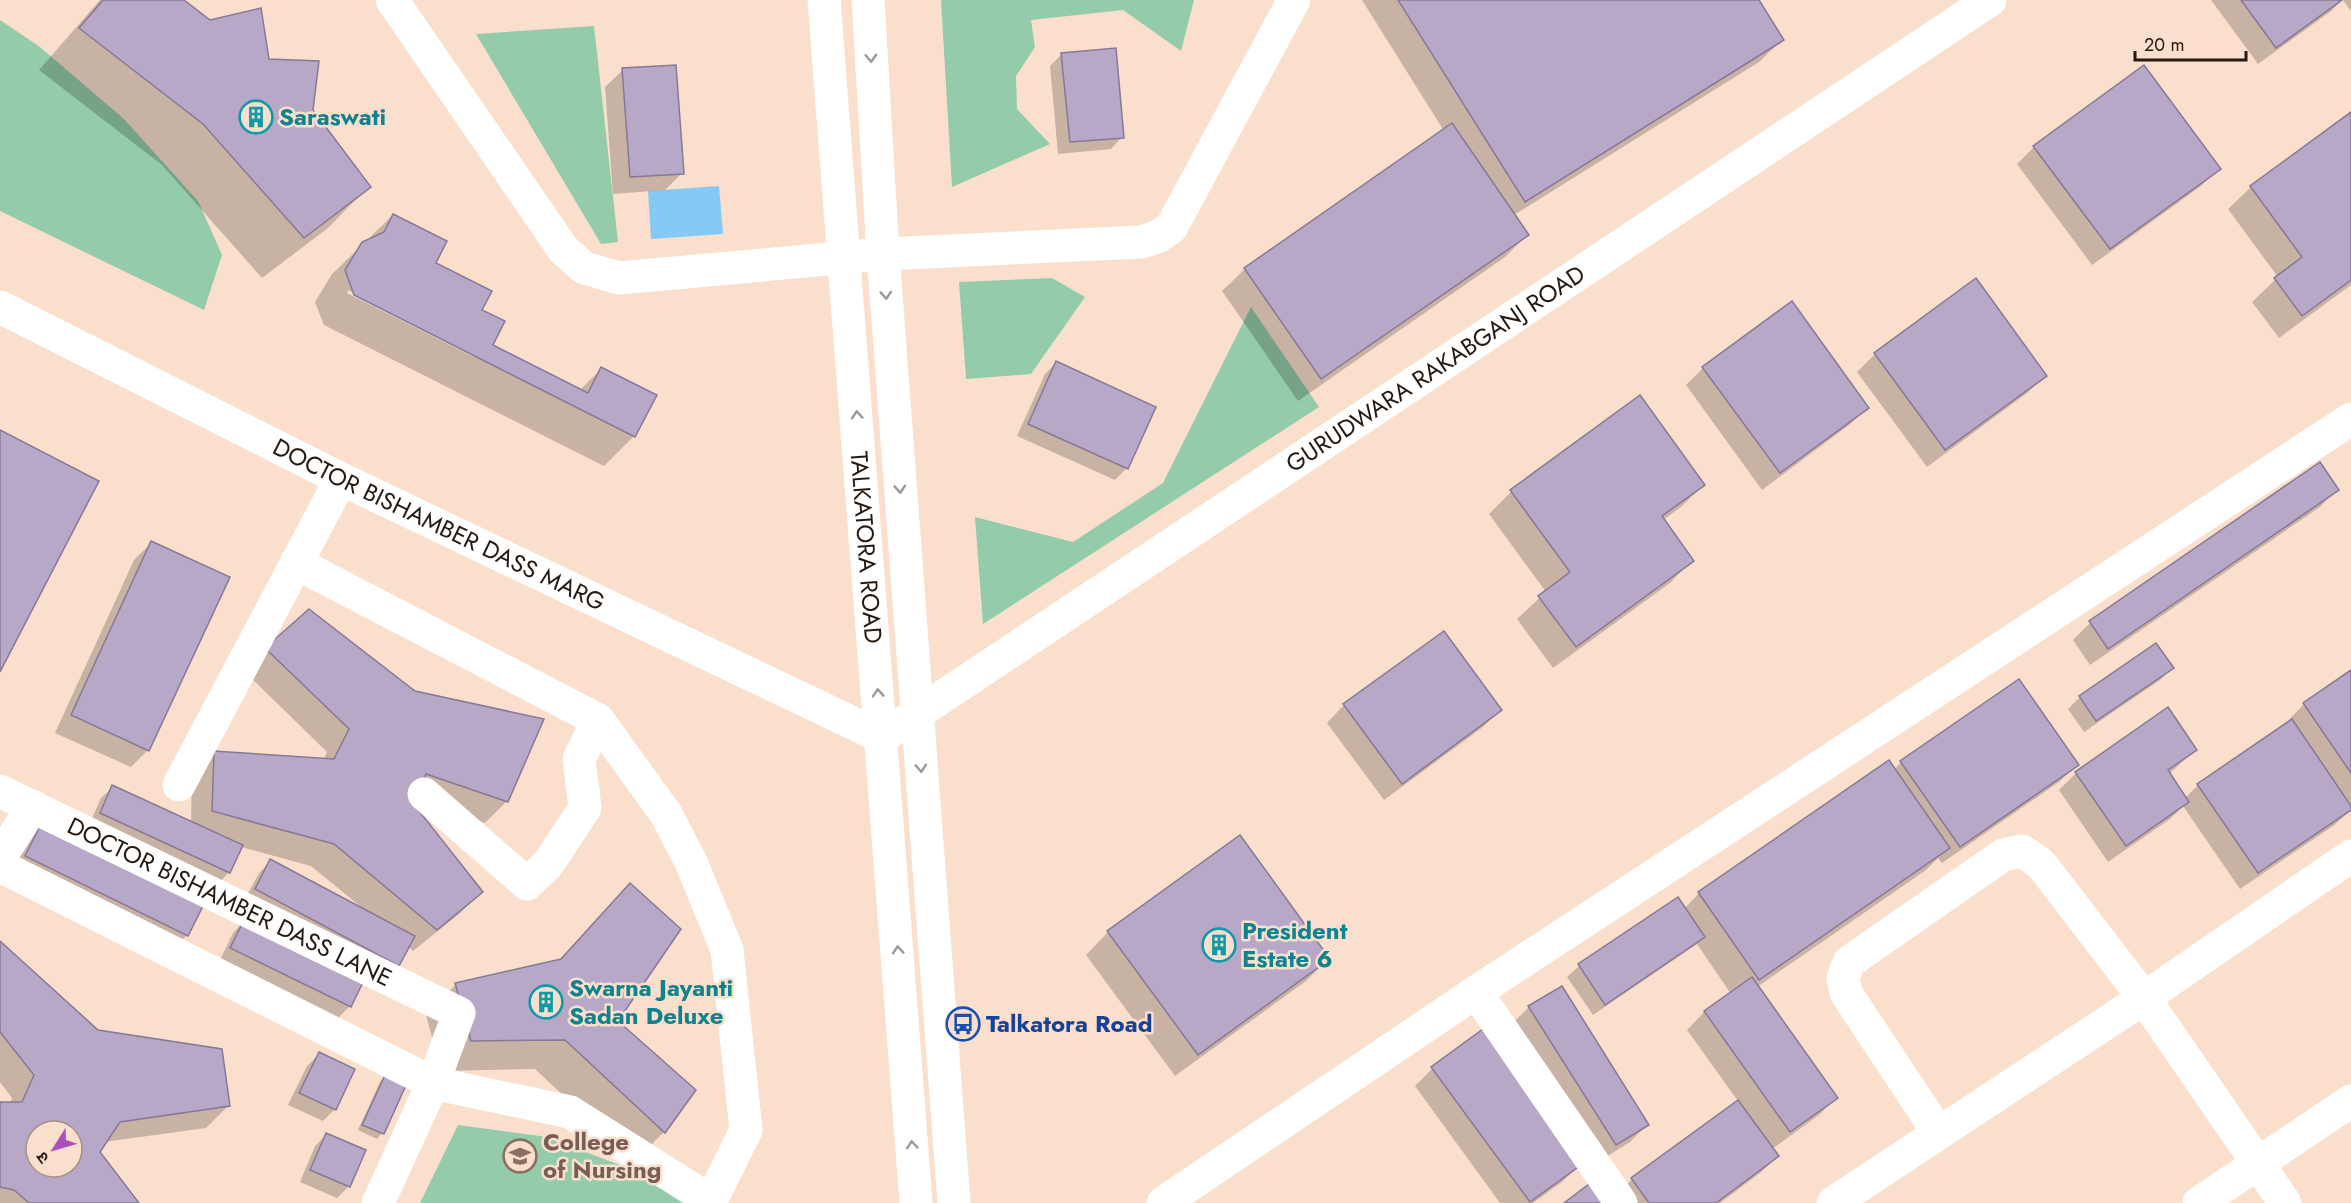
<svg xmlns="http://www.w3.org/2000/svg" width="2351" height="1203" font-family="Jost,'Noto Sans Devanagari',sans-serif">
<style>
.green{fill:#94cbaa}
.water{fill:#85caf4}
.shadow{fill:#0003;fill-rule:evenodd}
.building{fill:#b8a8c8;stroke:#877896;stroke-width:1.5;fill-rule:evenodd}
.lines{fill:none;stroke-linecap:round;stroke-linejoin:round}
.minor{stroke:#fff;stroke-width:33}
.major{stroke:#fff;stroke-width:33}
.oneway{stroke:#9d9893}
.labels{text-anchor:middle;stroke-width:5;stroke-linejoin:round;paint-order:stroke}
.culture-label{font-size:24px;font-weight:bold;fill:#0d838f;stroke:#fadfcc;text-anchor:start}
.street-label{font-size:24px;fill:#251910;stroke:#fadfcc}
.transit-label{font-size:24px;font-weight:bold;fill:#164399;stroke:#fadfcc;text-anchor:start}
.education-label{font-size:24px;font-weight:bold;fill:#785e54;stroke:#fadfcc;text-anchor:start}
</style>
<rect width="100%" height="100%" fill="#fadfcc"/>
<g class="green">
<path d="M941 0H1194L1181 51 1123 10 1031 20 1035 47 1016 76 1017 109 1050 144 952 187Z"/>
<path d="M0 20 40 47 124 119 198 201 222 255 204 310 0 211Z"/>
<path d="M594 26 618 242 601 244 476 34Z"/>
<path d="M1052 278 1085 297 1031 374 966 379 959 282Z"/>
<path d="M1251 307 1319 407 983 624 975 517 1073 542 1163 483Z"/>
<path d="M458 1125 547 1137 648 1176 690 1203H420Z"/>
</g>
<path class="water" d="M719 186 723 234 651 239 648 191Z"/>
<g class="shadow">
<path d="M100 0H182L267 60 312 110 369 186 328 228 262 278 162 165 39 70Z"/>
<path d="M1362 0H1757L1782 40 1759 62 1514 215 1527 235 1505 257 1298 401 1222 291 1245 269 1444 131Z"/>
<path d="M2211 0H2342L2330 12 2258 64Z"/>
<path d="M2343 0H2351V11Z"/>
<path d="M1062 54 1122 137 1111 149 1058 154 1050 66Z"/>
<path d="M623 70 682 173 665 190 613 194 605 87Z"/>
<path d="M2351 114V285L2279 338 2252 302 2278 277 2228 209 2251 187Z"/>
<path d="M2034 147 2219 168 2201 186 2092 265 2017 164Z"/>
<path d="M393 215 434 264 480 310 491 346 580 390 601 369 634 436 604 466 324 325 315 302 332 274ZM348 290 474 354V357L347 293Z"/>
<path d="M1975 280 2045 376 2027 393 1927 467 1857 372 1875 354Z"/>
<path d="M1056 363 1127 468 1115 480 1017 436 1045 374Z"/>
<path d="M1703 368 1867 408 1849 425 1762 490 1686 385Z"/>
<path d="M1639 398 1703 485 1681 507 1663 520 1692 560 1670 583 1553 668 1517 619 1546 592 1489 514 1511 492Z"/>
<path d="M2320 464 2337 489 2320 507 2090 665 2073 640 2090 623Z"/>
<path d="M152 542 148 750 131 767 55 733 134 560Z"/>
<path d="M266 649 507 801 485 823 412 798 410 802 481 892 459 914 413 951 408 946 386 976 244 901 259 873 271 861 361 907 311 866 241 847 229 872 218 884 89 825 101 798 113 787 191 822 192 775 215 752 324 759 327 752 244 671Z"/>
<path d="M2172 668 2160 680 2084 732 2068 709 2080 697Z"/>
<path d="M2351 671V810L2333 826 2240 889 2183 806 2170 819 2108 862 2059 790 2076 773 2195 750 2169 774 2185 798 2198 785 2282 727 2304 704Z"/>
<path d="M1344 705 1500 710 1483 727 1384 800 1327 723Z"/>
<path d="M1901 762 2077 765 2059 782 1942 863 1938 858 1926 870 1757 987 1836 1098 1819 1115 1772 1149 1778 1156 1760 1173 1720 1203H1619L1615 1197 1632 1179 1738 1101 1687 1030 1704 1012 1731 994 1697 944 1593 1015 1567 977 1579 966 1677 899 1684 909 1699 893 1894 770Z"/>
<path d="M43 822 187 935 170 952 9 874 26 840Z"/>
<path d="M630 885 616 1022 694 1090 664 1132 634 1162 535 1069 441 1071 426 1015 456 984 558 961Z"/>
<path d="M244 921 350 1006 338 1018 220 960 233 933Z"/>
<path d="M1108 932 1328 959 1306 981 1175 1076 1086 955Z"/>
<path d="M0 943 97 1032 228 1106 206 1128 104 1142 98 1153 137 1203H0V1103H10L12 1098 0 1082ZM36 1131H72V1167H36Z"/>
<path d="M1529 1007 1647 1125 1630 1142 1598 1162 1512 1024Z"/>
<path d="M319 1054 335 1109 323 1121 288 1105 307 1066Z"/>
<path d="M1432 1069 1580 1164 1562 1182 1533 1203H1500L1415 1086Z"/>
<path d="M385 1077 404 1085 382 1133 377 1139 358 1130 380 1082Z"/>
<path d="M326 1135 349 1186 337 1198 300 1182 315 1146Z"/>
</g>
<g class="building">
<path d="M103 0H184L210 20 261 8 269 59 319 61 313 110 371 187 304 238 203 124 79 28Z"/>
<path d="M1398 0H1759L1784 40 1525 202Z"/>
<path d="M2241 0H2342L2276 48Z"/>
<path d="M1116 48 1124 138 1070 142 1061 53Z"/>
<path d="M676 65 684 174 630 177 622 68Z"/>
<path d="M2144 65 2221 169 2110 249 2033 146Z"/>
<path d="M2351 112V280L2302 316 2274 278 2302 257 2250 186Z"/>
<path d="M1452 123 1529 235 1321 379 1244 268Z"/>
<path d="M393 214 447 241 436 263 492 291 482 310 505 321 493 345 588 393 601 367 657 395 635 437 354 295 345 270 362 242 384 232Z"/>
<path d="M1976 278 2047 376 1945 450 1874 353Z"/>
<path d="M1792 301 1869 408 1780 473 1702 367Z"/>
<path d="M1056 361 1156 407 1128 469 1028 424Z"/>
<path d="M1640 395 1705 485 1662 516 1694 561 1576 647 1538 596 1570 572 1510 490Z"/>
<path d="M0 430 99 481 0 672Z"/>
<path d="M2320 462 2339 490 2108 649 2089 621Z"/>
<path d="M151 541 230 577 149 751 71 715Z"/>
<path d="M309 609 415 691 544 719 508 802 426 774 412 802 483 892 437 930 334 844 212 811 214 751 334 759 349 729 265 648Z"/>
<path d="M1444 631 1502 710 1402 784 1343 704Z"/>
<path d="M2156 643 2174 668 2096 721 2079 696Z"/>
<path d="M2351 670V773L2303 703Z"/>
<path d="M2019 679 2079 765 1960 847 1900 761Z"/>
<path d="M2168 707 2197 750 2168 770 2189 802 2126 846 2075 772Z"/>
<path d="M2292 719 2351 806V810L2258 873 2197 784Z"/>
<path d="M1889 760 1950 848 1759 980 1698 892Z"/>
<path d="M112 785 243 845 230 873 100 813Z"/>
<path d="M43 820 206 900 188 936 25 856Z"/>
<path d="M1240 835 1330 959 1198 1055 1107 931Z"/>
<path d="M270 859 415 936 399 966 255 889Z"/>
<path d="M630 883 681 929 618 1021 696 1090 665 1133 565 1040 471 1041 455 983 561 959Z"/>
<path d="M1678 897 1705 937 1605 1005 1578 964Z"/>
<path d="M244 920 365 978 351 1007 230 948Z"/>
<path d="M0 941 98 1030 222 1049 230 1106 120 1122 100 1152 139 1203H29L14 1190 0 1187V1102H22L34 1075 0 1032ZM36 1131H72V1167H36Z"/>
<path d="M1752 977 1838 1098 1790 1132 1704 1011Z"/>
<path d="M1562 986 1649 1125 1616 1145 1528 1006Z"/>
<path d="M1483 1029 1581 1165 1530 1202 1431 1067Z"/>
<path d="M319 1052 355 1069 336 1110 299 1093Z"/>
<path d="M385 1075 406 1085 384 1134 362 1125Z"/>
<path d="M1738 1100 1779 1156 1716 1203H1649L1631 1178Z"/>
<path d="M326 1133 366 1150 350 1187 310 1170Z"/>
<path d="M1593 1181 1609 1203H1564Z"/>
</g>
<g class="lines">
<g class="minor">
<path d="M392 0 563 249 584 268 619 278 883 254 1141 242 1157 237 1171 228 1294 0"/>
<path id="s1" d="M824 0 916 1203"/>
<path d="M868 0 883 254 954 1203"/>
<path id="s2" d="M0 307 341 479 882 737 1990 0"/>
<path d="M179 785 341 479"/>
<path id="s3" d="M0 791 459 1013 433 1083 378 1203"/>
<path d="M424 794 527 884 548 864 585 808 579 759 598 720"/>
<path d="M0 858 33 806"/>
<path d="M0 866 433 1083 570 1112 711 1201 746 1130 727 950 691 862 666 814 598 720 296 563"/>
<path d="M1476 992 1621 1203"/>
<path d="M1938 1132 1846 993 1843 978 1849 962 2003 855 2022 851 2041 864 2144 998 2285 1203"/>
<path d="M1163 1203 1476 992 2351 419"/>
<path d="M1833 1203 2144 998 2351 856"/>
</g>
<path class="major" d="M2199 1203 2351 1101"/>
</g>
<defs><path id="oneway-chevron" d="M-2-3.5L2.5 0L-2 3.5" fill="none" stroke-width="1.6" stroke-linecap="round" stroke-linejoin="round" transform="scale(1.5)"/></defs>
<g class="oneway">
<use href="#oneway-chevron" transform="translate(871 58) rotate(87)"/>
<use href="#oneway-chevron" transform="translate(886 295) rotate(86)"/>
<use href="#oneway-chevron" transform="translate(857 415) rotate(-94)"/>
<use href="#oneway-chevron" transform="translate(900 489) rotate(86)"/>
<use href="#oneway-chevron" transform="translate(878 693) rotate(-94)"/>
<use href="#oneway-chevron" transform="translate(921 768) rotate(86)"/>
<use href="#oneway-chevron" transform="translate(898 950) rotate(-94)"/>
<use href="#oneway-chevron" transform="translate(912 1145) rotate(-94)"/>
</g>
<defs>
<g id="building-ring" transform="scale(1.725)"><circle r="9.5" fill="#fadfcc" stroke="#0f9aa8" stroke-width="1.5"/><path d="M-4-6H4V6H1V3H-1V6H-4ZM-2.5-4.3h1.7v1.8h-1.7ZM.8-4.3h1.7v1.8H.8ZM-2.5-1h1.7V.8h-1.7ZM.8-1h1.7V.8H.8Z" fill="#0f9aa8"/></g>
<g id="bus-ring" transform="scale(1.725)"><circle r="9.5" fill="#fadfcc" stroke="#1a4fb4" stroke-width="1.5"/><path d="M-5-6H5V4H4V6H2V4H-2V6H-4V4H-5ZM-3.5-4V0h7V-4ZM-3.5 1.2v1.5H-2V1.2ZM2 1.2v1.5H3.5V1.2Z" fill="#1a4fb4"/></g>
<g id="university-ring" transform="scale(1.725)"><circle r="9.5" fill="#fadfcc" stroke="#8d6e63" stroke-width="1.5"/><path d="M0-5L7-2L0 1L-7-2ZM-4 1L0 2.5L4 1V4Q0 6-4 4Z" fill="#8d6e63"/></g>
</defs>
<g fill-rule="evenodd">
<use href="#building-ring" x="256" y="117"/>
<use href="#building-ring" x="1219" y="945"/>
<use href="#building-ring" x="546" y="1002"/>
<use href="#bus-ring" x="963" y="1024"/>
<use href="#university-ring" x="520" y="1156"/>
</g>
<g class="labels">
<g class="culture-label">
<text x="279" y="125">Saraswati</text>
<text x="1242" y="939">President<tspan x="1242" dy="28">Estate 6</tspan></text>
<text x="569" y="996">Swarna Jayanti<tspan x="569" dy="28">Sadan Deluxe</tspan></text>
</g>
<g class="street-label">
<text dy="8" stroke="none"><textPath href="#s2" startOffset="1646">GURUDWARA RAKABGANJ ROAD</textPath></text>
<text dy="8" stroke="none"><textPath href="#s2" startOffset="490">DOCTOR BISHAMBER DASS MARG</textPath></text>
<text dy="8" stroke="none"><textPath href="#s1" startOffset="549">TALKATORA ROAD</textPath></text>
<text dy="8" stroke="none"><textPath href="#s3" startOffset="255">DOCTOR BISHAMBER DASS LANE</textPath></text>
</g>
<g class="transit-label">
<text x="986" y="1032">Talkatora Road</text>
</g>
<g class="education-label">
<text x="543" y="1150">College<tspan x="543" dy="28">of Nursing</tspan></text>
</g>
</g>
<g transform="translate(54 1149) rotate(233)"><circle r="28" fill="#fadfcc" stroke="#a59081" stroke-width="1.5"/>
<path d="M0-4.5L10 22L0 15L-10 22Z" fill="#ac50bb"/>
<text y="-9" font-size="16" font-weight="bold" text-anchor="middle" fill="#251910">उ</text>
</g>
<path d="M2135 51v9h111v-9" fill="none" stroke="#251910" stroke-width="3"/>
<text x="2144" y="51" font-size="18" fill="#251910" stroke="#fadfcc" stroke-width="4.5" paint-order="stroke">20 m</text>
</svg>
